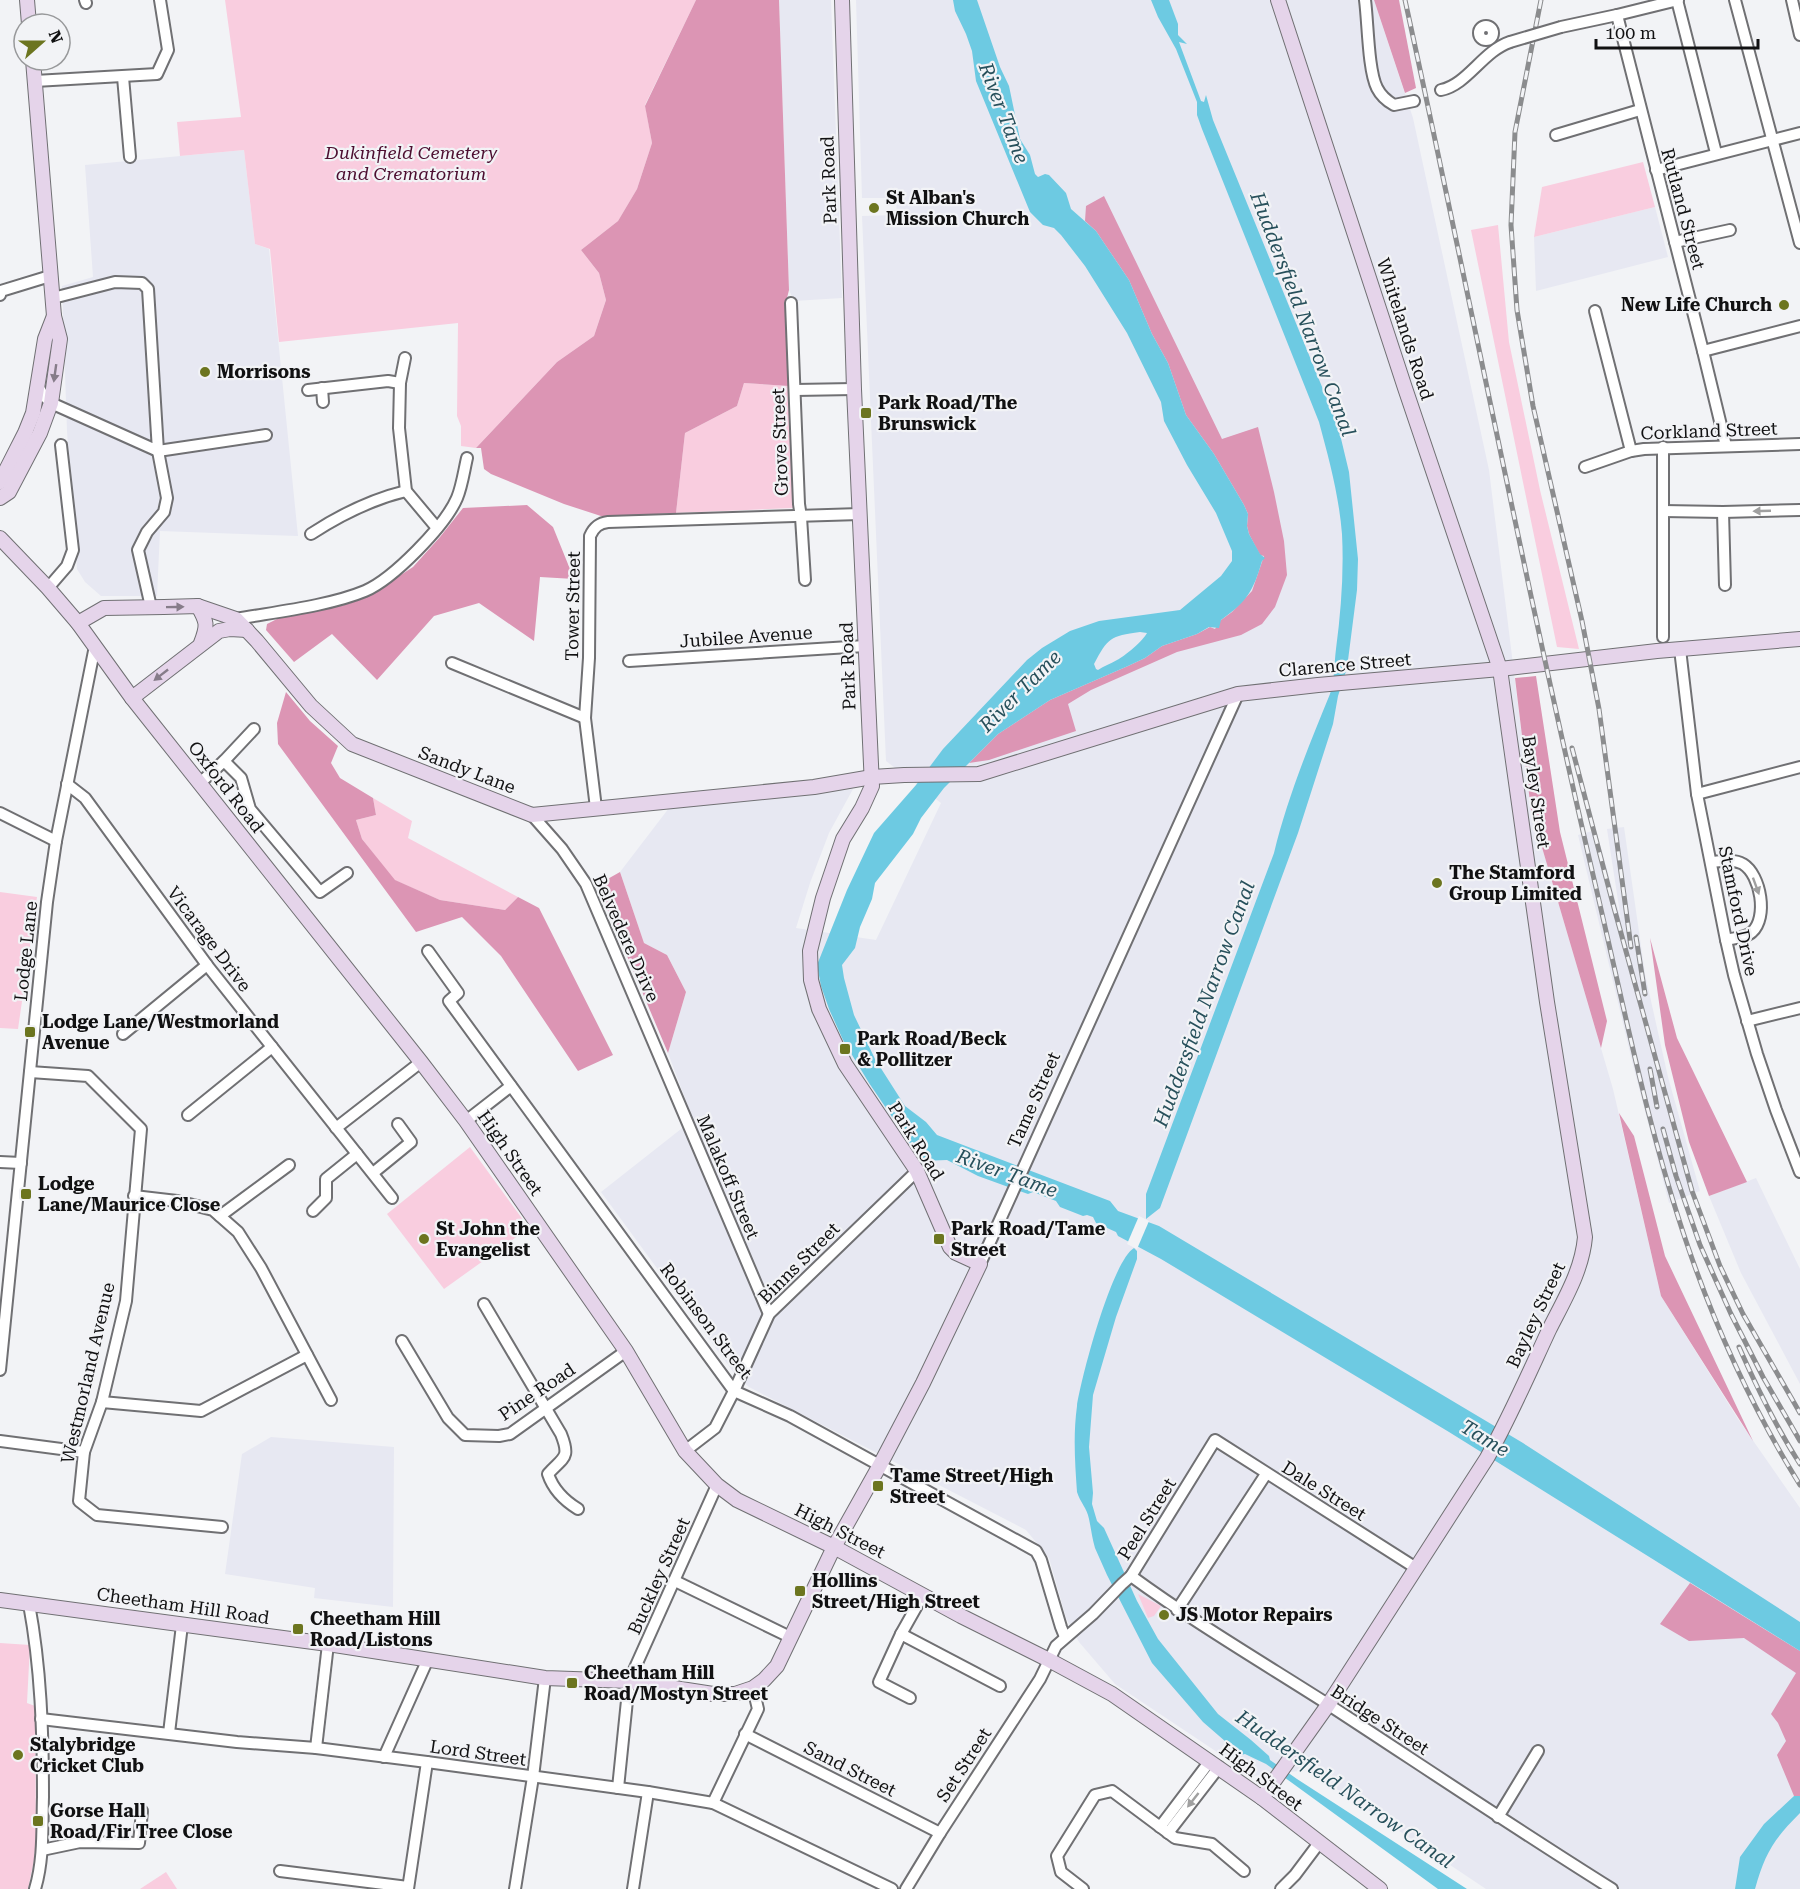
<svg xmlns="http://www.w3.org/2000/svg" width="1800" height="1889" font-family="'Roboto Serif',serif">
<style>
.built{fill:#e7e8f2}
.green{fill:#f9cddf}
.forest{fill:#dc95b4}
.water{fill:#6dcae2;fill-rule:evenodd}
.pier{fill:#f2f3f6}
.lines{fill:none;stroke-linecap:round;stroke-linejoin:round}
.street-casing{stroke:#707073;stroke-width:14}
.secondary-casing{stroke:#707073;stroke-width:16}
.street{stroke:#fff;stroke-width:10}
.secondary{stroke:#e5d4ea;stroke-width:14}
.rail-casing{stroke:#8b8c8e;stroke-width:5}
.rail{stroke:#f2f3f6;stroke-width:3;stroke-dasharray:9;stroke-linecap:butt}
.street-bridge-casing{stroke:#707073;stroke-width:14;stroke-linecap:butt}
.street-bridge{stroke:#fff;stroke-width:10}
.oneway{fill:#867c89}
.oneway2{fill:#a0a0a0}
.poi-dot{fill:#6c751f;stroke:#f2f3f6;stroke-width:2}
.labels{text-anchor:middle;stroke-width:4.5;stroke-linejoin:round;paint-order:stroke}
.park-label{font-size:18px;font-style:italic;fill:#4c0e30;stroke:#f2f3f6}
.street-label{font-size:18px;fill:#111112;stroke:#f2f3f6}
.poi-label{font-size:18px;font-weight:bold;fill:#111112;stroke:#f2f3f6;text-anchor:start}
.water-label{font-size:20px;font-style:italic;fill:#27505b;stroke:#f2f3f6}
</style>
<rect width="100%" height="100%" fill="#f2f3f6"/>
<g class="built">
<path d="M779 0H831L842 298 794 301 789 290Z"/>
<path d="M856 0H1374L1413 118 1489 470 1531 810 1613 1089 1661 1296 1738 1419 1800 1508V1889H1486L1308 1770 1253 1776 1115 1684 1079 1642 1066 1618 1049 1558 1026 1530 749 1387 734 1373 601 1192 681 1129 692 1117 668 1053 686 992 667 955 644 943 620 872 669 808 853 789 829 833 810 883 796 928 876 940 941 803 886 761 862 216 897 215 896 198H862Z"/>
<path d="M244 150 255 244 269 249 298 536 160 531 157 596H101L85 582 77 569 67 431 62 286 93 277 85 165Z"/>
<path d="M1655 207 1668 257 1536 291 1534 237Z"/>
<path d="M1624 827 1645 974 1668 1077 1700 1191 1669 1203 1633 1065 1578 835 1596 830 1621 920 1607 829Z"/>
<path d="M1756 1178 1800 1269V1384L1741 1273 1709 1196Z"/>
<path d="M271 1437 394 1447 393 1607 314 1598 315 1588 225 1574 242 1454Z"/>
</g>
<g class="green">
<path d="M225 0H696L645 105 652 143 637 189 618 221 581 250 599 273 606 300 594 336 557 362 476 448 461 446V426L457 416 458 323 279 342 270 249 255 244 244 150 180 156 177 122 241 117Z"/>
<path d="M1643 162 1655 207 1534 237 1542 187Z"/>
<path d="M1498 225 1509 342 1540 490 1579 649 1557 647 1471 230Z"/>
<path d="M744 383 789 386 793 508 676 513 685 433 737 406Z"/>
<path d="M373 798 412 821 408 838 518 897 505 910 440 900 394 880 362 839 356 820 376 815Z"/>
<path d="M0 892 37 897 18 1029 0 1028Z"/>
<path d="M470 1147 529 1228 444 1289 387 1214Z"/>
<path d="M1138 1594 1161 1606 1154 1616 1148 1618Z"/>
<path d="M0 1643 30 1645 27 1703 35 1706 36 1838 34 1860 28 1889H0Z"/>
<path d="M166 1872 177 1889H140Z"/>
</g>
<g class="forest">
<path d="M696 0H779L789 290 786 302 789 386 744 383 737 406 685 433 676 513 604 517 564 504 491 474 484 469 481 448H476L557 362 594 336 606 300 599 273 581 250 618 221 637 189 652 143 645 106Z"/>
<path d="M1374 0H1399L1416 88 1405 93Z"/>
<path d="M1104 196 1222 439 1258 427 1274 492 1284 541 1287 575 1275 607 1262 624 1241 635 1177 652 1091 690 1068 704 1076 731 989 760 969 763 998 734 1050 700 1128 666 1145 658 1162 646 1197 634 1210 627 1215 629 1221 620 1232 612 1252 591 1264 556 1260 555 1249 534 1247 526 1248 514 1244 505 1214 454 1186 415 1168 363 1152 334 1129 280 1096 231 1085 221 1086 206Z"/>
<path d="M527 505 553 527 574 579 540 577 534 641 479 603 434 616 377 680 332 634 294 662 266 630 267 624 281 617 344 605 367 597 413 567 440 537 463 508Z"/>
<path d="M1536 676 1560 832 1607 1021 1601 1048 1531 810 1515 678Z"/>
<path d="M286 692 310 721 338 746 331 763 340 778 373 798 376 815 356 820 362 839 395 880 440 900 505 910 518 897 539 908 613 1055 578 1071 501 956 462 917 416 932 278 744 277 723Z"/>
<path d="M620 872 644 943 667 955 686 992 668 1053 597 885Z"/>
<path d="M1650 938 1677 1038 1747 1182 1709 1196 1689 1142 1665 1045Z"/>
<path d="M1619 1113 1634 1136 1665 1256 1753 1441 1661 1296Z"/>
<path d="M1690 1583 1800 1651V1796H1794L1777 1755 1786 1741 1778 1723 1771 1714 1796 1673 1744 1638 1689 1641 1660 1624Z"/>
</g>
<g class="water">
<path d="M953 0H977L1000 67 1009 86 1020 139 1030 155 1035 174 1038 177 1045 174 1049 175 1066 193 1071 209 1096 231 1129 280 1152 334 1168 363 1186 415 1214 454 1244 505 1248 514 1247 526 1249 534 1260 554 1265 558 1262 561C1253 592 1247 601 1221 620L1219 628 1209 627 1197 634 1162 646 1145 658 1128 666 1050 700 998 734 944 788 921 818 913 834 875 883 872 899 860 927 855 948 842 965 844 978 854 1015 875 1059 905 1106 926 1122 937 1135 1110 1201 1118 1211 1159 1226 1523 1443 1800 1622V1651L1449 1432 1161 1259 1118 1236 1116 1232 1096 1223 1093 1217 1087 1215 1083 1216 1060 1207 1056 1201 1033 1192 1028 1194 978 1176 947 1160 922 1161 869 1083 843 1040 829 1009 821 986 817 965 847 890 874 833 916 785 943 749 1027 660 1042 648 1070 631 1099 621 1180 610 1221 576 1232 561V551L1216 513 1187 465 1164 421 1161 402 1127 333 1085 266 1061 235 1054 228 1043 225 1030 212 976 81 972 51 966 34 955 11ZM1140 632 1147 633C1143 641 1125 656 1117 660 1110 664 1104 666 1098 670L1096 669 1094 664C1108 638 1110 636 1140 632Z"/>
<path d="M1151 0H1169L1178 24V35L1187 44 1179 42 1201 101 1204 102 1206 95 1213 120 1338 426 1349 472 1358 559 1357 590 1347 668 1338 696 1333 724 1298 833 1160 1208 1146 1219V1194L1274 853C1287 799 1309 745 1330 694 1335 679 1334 664 1336 649 1341 611 1344 572 1342 534 1339 496 1329 459 1319 422L1202 129 1197 115V102L1176 49 1158 17Z"/>
<path d="M1134 1248 1137 1251V1259L1116 1317 1093 1395 1089 1447 1093 1493 1092 1504 1097 1521 1104 1528 1137 1601 1158 1639 1218 1714 1251 1740 1269 1756 1270 1760 1297 1779 1467 1889H1438L1266 1764 1245 1754 1241 1755 1203 1722 1152 1663 1107 1575 1095 1548C1092 1538 1091 1528 1089 1519 1087 1508 1080 1502 1077 1492 1075 1463 1073 1435 1077 1406 1081 1378 1112 1261 1134 1248Z"/>
<path d="M1794 1796H1800V1813C1774 1839 1765 1853 1755 1889H1735L1740 1857 1764 1824Z"/>
</g>
<path class="pier" d="M1139 1216 1149 1221 1137 1249 1127 1244Z"/>
<g class="lines">
<g class="street-casing">
<g id="street">
<path d="M85 0 86 3"/>
<path d="M1365 0C1368 22 1368 70 1377 88 1381 96 1387 101 1394 105L1414 101"/>
<path d="M1677 0 1716 153"/>
<path d="M1735 0 1800 243"/>
<path d="M1792 0 1800 35"/>
<path d="M1617 15 1703 351 1726 446"/>
<circle cx="1486" cy="33" r="7"/>
<path d="M1561 27 1617 15 1678 0"/>
<path d="M123 77 130 157"/>
<path d="M35 81 157 74 168 50 160 0"/>
<path d="M1441 90C1467 85 1483 51 1510 42"/>
<path d="M1556 135 1640 110"/>
<path d="M1656 170 1800 133"/>
<path d="M1675 242 1730 230"/>
<path d="M0 295 1 291 50 276"/>
<path d="M791 303 799 504 801 517 805 580"/>
<path d="M1595 311 1631 451"/>
<path d="M1703 351 1800 326"/>
<path d="M405 358 400 383 399 428 406 491 437 528"/>
<path d="M38 386 43 395 51 403 158 451 148 289 142 283 115 282 53 298"/>
<path d="M322 388 323 402"/>
<path d="M308 390 388 381 400 383"/>
<path d="M795 390 854 389"/>
<path d="M1663 447V637"/>
<path d="M1585 467 1631 451 1644 449 1800 444"/>
<path d="M1663 511 1723 512 1800 510"/>
<path d="M1723 512 1725 585"/>
<path d="M311 534C340 515 373 499 406 491"/>
<path d="M48 588 67 566 73 550 61 445"/>
<path d="M151 607 138 550 147 532 164 512 167 498 158 451 266 435"/>
<path d="M236 619C275 612 329 606 365 591 393 579 445 526 457 498 462 486 464 471 467 458"/>
<path d="M1680 649 1697 794 1726 940 1734 975 1757 1054 1776 1110 1800 1172"/>
<path d="M629 661 865 646"/>
<path d="M452 663 585 718"/>
<path d="M224 761 241 778 250 809 320 892 347 873"/>
<path d="M200 783 224 761 254 729"/>
<path d="M67 784 85 798 207 965 392 1198"/>
<path d="M1697 794 1800 767"/>
<path d="M596 808 585 718 589 658 590 536C594 527 599 523 608 522L860 514"/>
<path d="M0 813 56 841"/>
<path d="M532 815 562 849 586 884 769 1314"/>
<path d="M1711 862C1722 861 1734 859 1743 864 1761 875 1768 918 1752 932 1746 938 1733 938 1726 940"/>
<path d="M428 951 458 993 449 1001 734 1391 790 1416 1036 1551 1041 1560 1061 1627 1065 1637"/>
<path d="M1747 1021 1800 1008"/>
<path d="M123 1034 207 965"/>
<path d="M30 1072 88 1076 141 1129 126 1301 102 1402 84 1452 79 1501 97 1515 222 1527"/>
<path d="M188 1115 272 1047"/>
<path d="M466 1121 511 1086"/>
<path d="M336 1128 421 1062"/>
<path d="M0 1162 21 1163"/>
<path d="M373 1173 411 1142 398 1124"/>
<path d="M134 1196 177 1201 213 1210 238 1232 261 1268 331 1400"/>
<path d="M313 1211 326 1198V1179L357 1154"/>
<path d="M220 1216 289 1165"/>
<path d="M980 1264 1238 694"/>
<path d="M484 1304 561 1434C571 1459 563 1457 548 1474 553 1489 565 1501 578 1509"/>
<path d="M402 1341 448 1418 465 1435 499 1436 510 1434 626 1351"/>
<path d="M0 1370 47 902 56 841 95 646"/>
<path d="M102 1402 201 1411 307 1355"/>
<path d="M0 1441 84 1452"/>
<path d="M685 1451 715 1428 734 1391 769 1314 917 1171"/>
<path d="M1131 1576C1194 1622 1260 1661 1326 1703 1421 1765 1516 1829 1612 1889"/>
<path d="M675 1581 790 1637"/>
<path d="M29 1604C41 1668 43 1732 43 1797 42 1828 44 1859 35 1889"/>
<path d="M1177 1610 1266 1474"/>
<path d="M901 1634 923 1595"/>
<path d="M910 1698 879 1682 901 1634 1000 1686"/>
<path d="M41 1719 237 1742 316 1748 427 1762 648 1792 713 1803 892 1889"/>
<path d="M169 1733 182 1625"/>
<path d="M745 1734 940 1833"/>
<path d="M316 1748 328 1644"/>
<path d="M384 1757 428 1659"/>
<path d="M618 1788 629 1681 717 1485"/>
<path d="M713 1803 758 1709 753 1688"/>
<path d="M1498 1817 1538 1751"/>
<path d="M1160 1827 1210 1761"/>
<path d="M1168 1833 1219 1767"/>
<path d="M42 1850 80 1842 139 1843 142 1811"/>
<path d="M280 1871 408 1887"/>
<path d="M408 1889 427 1762"/>
<path d="M515 1889 533 1777 545 1678"/>
<path d="M633 1889 648 1792"/>
<path d="M906 1889 940 1833 1040 1679 1056 1646 1093 1614 1122 1584 1131 1576 1215 1440 1416 1568"/>
<path d="M1083 1889 1061 1872 1057 1856 1095 1795 1112 1791 1175 1838 1212 1844 1244 1871"/>
<path d="M1281 1889 1295 1875 1319 1843"/>
</g>
</g>
<g class="secondary-casing">
<g id="secondary">
<path d="M27 0 29 24"/>
<path d="M0 482 25 433 33 413 45 339 54 316"/>
<path d="M0 498 9 492 40 433 51 403 60 339 54 316 33 60"/>
<path d="M0 538 48 588 78 623 132 698 421 1062 466 1121 626 1351 685 1451 717 1485 737 1500 834 1547 961 1616 1049 1660 1112 1694 1262 1798 1380 1889"/>
<path d="M198 606C207 622 208 625 201 643"/>
<path d="M78 623 104 608 164 607 198 606 236 619 257 641 311 706 352 744 532 815 814 787 872 777 904 775 979 774 1238 694 1318 685 1500 669 1657 651 1800 639"/>
<path d="M132 698 219 631 230 629 247 630"/>
<path d="M0 1600 328 1644 545 1678 629 1681 713 1694H735L753 1688 764 1680 777 1666 834 1547 880 1465 923 1383 980 1264 956 1253 950 1247 917 1171 845 1064 819 1009 811 980 810 951 823 898 843 839 862 808 872 786 854 389 842 0"/>
<path d="M1262 1798 1328 1705 1487 1458C1510 1417 1529 1373 1549 1330 1564 1300 1582 1271 1585 1237L1547 1002 1500 669 1405 388 1278 0"/>
</g>
</g>
<use href="#street" class="street"/>
<use href="#secondary" class="secondary"/>
<g class="rail-casing">
<g id="rail">
<path d="M1405 0C1469 293 1526 587 1594 879 1623 1002 1647 1127 1688 1247 1716 1329 1754 1411 1800 1485"/>
<path d="M1541 0 1515 132 1511 225 1517 310 1533 406 1582 621 1599 709 1631 947"/>
<path d="M1572 748 1613 904 1692 1191 1720 1266 1743 1314 1800 1413"/>
<path d="M1636 937 1645 994"/>
<path d="M1650 1069 1657 1107"/>
<path d="M1663 1129 1676 1176 1700 1245 1731 1314 1763 1377 1800 1441"/>
<path d="M1739 1347C1757 1388 1776 1427 1800 1464"/>
</g>
</g>
<use href="#rail" class="rail"/>
<g class="street-bridge-casing">
<path id="street-bridge" d="M1510 42 1561 27"/>
</g>
<use href="#street-bridge" class="street-bridge"/>
</g>
<defs><path id="oneway-solid" d="M-6-.8H1V-3.2L6.5 0L1 3.2V.8H-6Z" transform="scale(1.5)"/></defs>
<g class="oneway">
<use href="#oneway-solid" transform="translate(55 373) rotate(98)"/>
<use href="#oneway-solid" transform="translate(175 607) rotate(-1)"/>
<use href="#oneway-solid" transform="translate(161 675) rotate(142)"/>
</g>
<g class="oneway2">
<use href="#oneway-solid" transform="translate(1762 511) rotate(178)"/>
<use href="#oneway-solid" transform="translate(1756 886) rotate(70)"/>
<use href="#oneway-solid" transform="translate(1193 1800) rotate(128)"/>
</g>
<g class="poi-dot">
<circle cx="874" cy="208" r="6"/>
<circle cx="1784" cy="305" r="6"/>
<circle cx="205" cy="372" r="6"/>
<rect x="860" y="407" width="12" height="12" rx="3"/>
<circle cx="1437" cy="883" r="6"/>
<rect x="24" y="1026" width="12" height="12" rx="3"/>
<rect x="839" y="1043" width="12" height="12" rx="3"/>
<rect x="20" y="1188" width="12" height="12" rx="3"/>
<circle cx="424" cy="1239" r="6"/>
<rect x="933" y="1233" width="12" height="12" rx="3"/>
<rect x="872" y="1480" width="12" height="12" rx="3"/>
<rect x="794" y="1585" width="12" height="12" rx="3"/>
<circle cx="1164" cy="1615" r="6"/>
<rect x="292" y="1623" width="12" height="12" rx="3"/>
<rect x="566" y="1677" width="12" height="12" rx="3"/>
<circle cx="18" cy="1755" r="6"/>
<rect x="32" y="1815" width="12" height="12" rx="3"/>
</g>
<g class="labels">
<g class="park-label">
<text x="411" y="159">Dukinfield Cemetery<tspan x="411" dy="21">and Crematorium</tspan></text>
</g>
<g class="street-label">
<text transform="translate(829 180) rotate(-92)" y="6">Park Road</text>
<text transform="translate(1683 209) rotate(75)" y="6">Rutland Street</text>
<text transform="translate(1405 329) rotate(72)" y="6">Whitelands Road</text>
<text transform="translate(1709 431) rotate(-2)" y="6">Corkland Street</text>
<text transform="translate(780 442) rotate(-92)" y="6">Grove Street</text>
<text transform="translate(573 606) rotate(-89)" y="6">Tower Street</text>
<text transform="translate(746 637) rotate(-4)" y="6">Jubilee Avenue</text>
<text transform="translate(1345 665) rotate(-5)" y="6">Clarence Street</text>
<text transform="translate(848 666) rotate(-92)" y="6">Park Road</text>
<text transform="translate(467 770) rotate(21)" y="6">Sandy Lane</text>
<text transform="translate(226 787) rotate(52)" y="6">Oxford Road</text>
<text transform="translate(1536 792) rotate(82)" y="6">Bayley Street</text>
<text transform="translate(1738 911) rotate(78)" y="6">Stamford Drive</text>
<text transform="translate(626 938) rotate(66)" y="6">Belvedere Drive</text>
<text transform="translate(209 939) rotate(53)" y="6">Vicarage Drive</text>
<text transform="translate(26 951) rotate(-84)" y="6">Lodge Lane</text>
<text transform="translate(1034 1100) rotate(-66)" y="6">Tame Street</text>
<text transform="translate(916 1141) rotate(58)" y="6">Park Road</text>
<text transform="translate(510 1153) rotate(55)" y="6">High Street</text>
<text transform="translate(728 1177) rotate(67)" y="6">Malakoff Street</text>
<text transform="translate(799 1263) rotate(-45)" y="6">Binns Street</text>
<text transform="translate(1536 1315) rotate(-65)" y="6">Bayley Street</text>
<text transform="translate(706 1321) rotate(53)" y="6">Robinson Street</text>
<text transform="translate(88 1373) rotate(-77)" y="6">Westmorland Avenue</text>
<text transform="translate(537 1392) rotate(-34)" y="6">Pine Road</text>
<text transform="translate(1324 1491) rotate(32)" y="6">Dale Street</text>
<text transform="translate(1147 1519) rotate(-58)" y="6">Peel Street</text>
<text transform="translate(840 1531) rotate(27)" y="6">High Street</text>
<text transform="translate(659 1576) rotate(-66)" y="6">Buckley Street</text>
<text transform="translate(183 1606) rotate(8)" y="6">Cheetham Hill Road</text>
<text transform="translate(1380 1720) rotate(33)" y="6">Bridge Street</text>
<text transform="translate(478 1753) rotate(8)" y="6">Lord Street</text>
<text transform="translate(964 1765) rotate(-57)" y="6">Set Street</text>
<text transform="translate(850 1769) rotate(27)" y="6">Sand Street</text>
<text transform="translate(1261 1777) rotate(37)" y="6">High Street</text>
</g>
<g class="poi-label">
<text x="886" y="204">St Alban's<tspan x="886" dy="21">Mission Church</tspan></text>
<text x="1772" y="311" text-anchor="end">New Life Church</text>
<text x="217" y="378">Morrisons</text>
<text x="878" y="409">Park Road/The<tspan x="878" dy="21">Brunswick</tspan></text>
<text x="1449" y="879">The Stamford<tspan x="1449" dy="21">Group Limited</tspan></text>
<text x="42" y="1028">Lodge Lane/Westmorland<tspan x="42" dy="21">Avenue</tspan></text>
<text x="857" y="1045">Park Road/Beck<tspan x="857" dy="21">&amp; Pollitzer</tspan></text>
<text x="38" y="1190">Lodge<tspan x="38" dy="21">Lane/Maurice Close</tspan></text>
<text x="436" y="1235">St John the<tspan x="436" dy="21">Evangelist</tspan></text>
<text x="951" y="1235">Park Road/Tame<tspan x="951" dy="21">Street</tspan></text>
<text x="890" y="1482">Tame Street/High<tspan x="890" dy="21">Street</tspan></text>
<text x="812" y="1587">Hollins<tspan x="812" dy="21">Street/High Street</tspan></text>
<text x="1176" y="1621">JS Motor Repairs</text>
<text x="310" y="1625">Cheetham Hill<tspan x="310" dy="21">Road/Listons</tspan></text>
<text x="584" y="1679">Cheetham Hill<tspan x="584" dy="21">Road/Mostyn Street</tspan></text>
<text x="30" y="1751">Stalybridge<tspan x="30" dy="21">Cricket Club</tspan></text>
<text x="50" y="1817">Gorse Hall<tspan x="50" dy="21">Road/Fir Tree Close</tspan></text>
</g>
<g class="water-label">
<text transform="translate(1004 113) rotate(69)" y="7">River Tame</text>
<text transform="translate(1303 314) rotate(69)" y="7">Huddersfield Narrow Canal</text>
<text transform="translate(1020 691) rotate(-45)" y="7">River Tame</text>
<text transform="translate(1204 1004) rotate(-70)" y="7">Huddersfield Narrow Canal</text>
<text transform="translate(1007 1173) rotate(20)" y="7">River Tame</text>
<text transform="translate(1485 1438) rotate(31)" y="7">Tame</text>
<text transform="translate(1345 1789) rotate(35)" y="7">Huddersfield Narrow Canal</text>
</g>
</g>
<g transform="translate(42 42) rotate(69)"><circle r="28" fill="#f2f3f6" stroke="#98999b" stroke-width="1.5"/>
<path d="M0-4.5L10 22L0 15L-10 22Z" fill="#6c751f"/>
<text y="-9" font-size="16" font-weight="bold" text-anchor="middle" fill="#111112">N</text>
</g>
<path d="M1596 39v9h162v-9" fill="none" stroke="#111112" stroke-width="3"/>
<text x="1605" y="39" font-size="18" fill="#111112" stroke="#f2f3f6" stroke-width="4.5" paint-order="stroke">100 m</text>
</svg>
